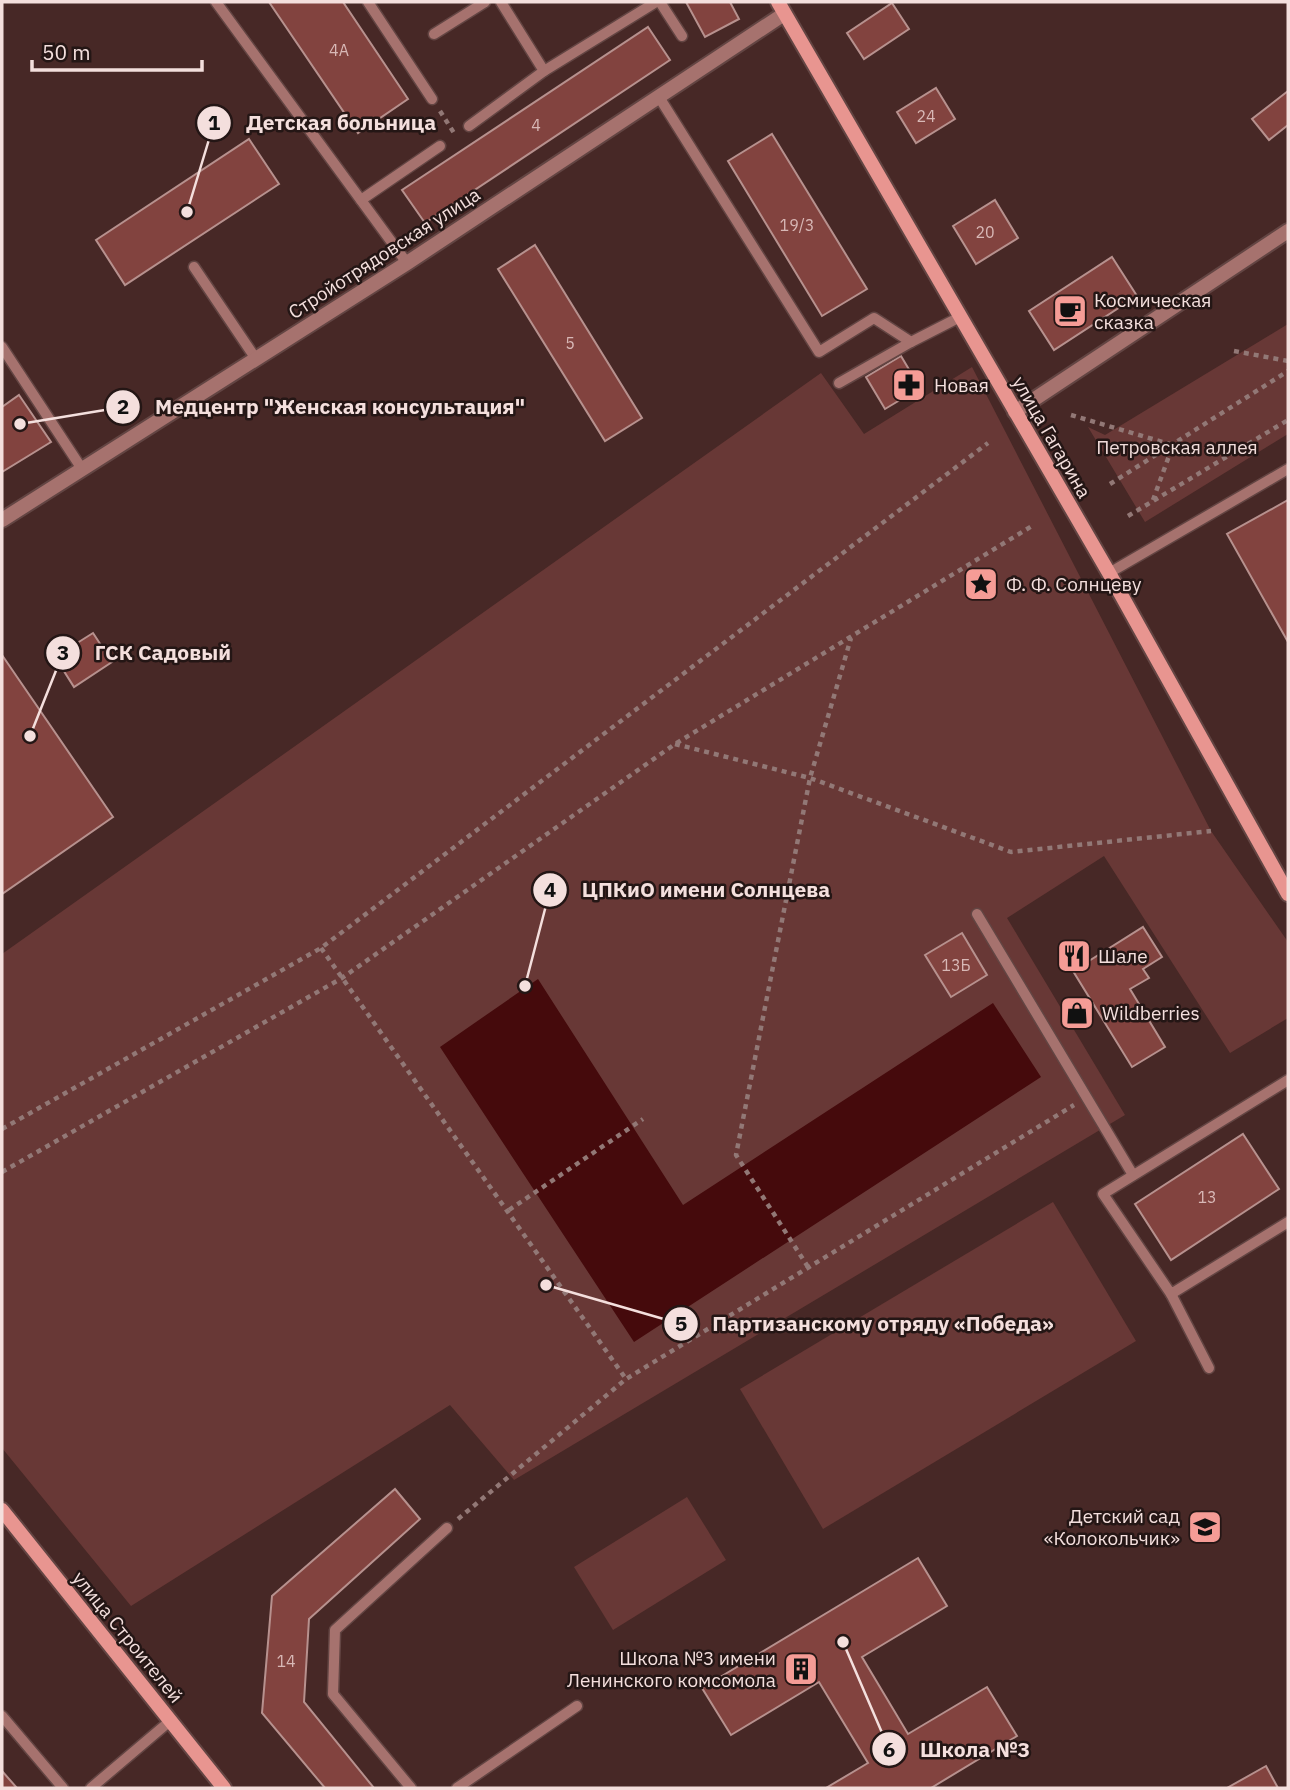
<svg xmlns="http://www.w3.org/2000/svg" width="1290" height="1790" font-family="'IBM Plex Sans',sans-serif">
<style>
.green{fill:#683836}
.water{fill:#450a0c}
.building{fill:#82433f;stroke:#b7918e;stroke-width:2}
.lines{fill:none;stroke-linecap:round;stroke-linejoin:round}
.service-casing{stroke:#634543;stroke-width:13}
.minor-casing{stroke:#634543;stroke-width:18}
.tertiary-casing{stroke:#634543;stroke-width:18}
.secondary-casing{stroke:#634543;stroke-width:18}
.path{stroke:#927876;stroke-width:4.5;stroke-dasharray:5 5;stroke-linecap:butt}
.service{stroke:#a6726e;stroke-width:10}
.minor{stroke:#a6726e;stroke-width:14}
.tertiary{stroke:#a6726e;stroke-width:14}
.secondary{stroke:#e89590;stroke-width:14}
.labels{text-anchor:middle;stroke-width:5;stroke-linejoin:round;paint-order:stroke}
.number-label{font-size:16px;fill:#d8b8b6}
.street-label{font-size:19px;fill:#f4dfdd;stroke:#241615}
.poi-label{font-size:19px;fill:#f4dfdd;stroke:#241615;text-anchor:start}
.park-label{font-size:19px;fill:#f0dbd9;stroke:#241615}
.leader{fill:none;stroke:#f4dfdd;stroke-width:2.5}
.callout-dot{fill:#f4dfdd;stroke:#241615;stroke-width:2.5}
.mark-label{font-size:21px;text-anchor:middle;font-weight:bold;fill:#111}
.callout-label{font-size:21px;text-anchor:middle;font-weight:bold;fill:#f4dfdd;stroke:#241615;stroke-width:5;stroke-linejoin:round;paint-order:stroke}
</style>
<rect width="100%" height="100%" fill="#472826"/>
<g class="green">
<path d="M1288 324V434L1145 522 1088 427 1105 435Z"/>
<path d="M972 367 1211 831 1288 942V1018L1230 1053 1104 856 1007 918 1125 1115 514 1480 450 1405 131 1606 2 1448V954L821 373 864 434Z"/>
<path d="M1053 1202 1136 1341 823 1529 740 1389Z"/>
<path d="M687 1497 726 1560 613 1630 574 1567Z"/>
</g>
<path class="water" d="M538 979 683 1205 993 1003 1041 1077 634 1342 440 1047Z"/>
<g class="building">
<path d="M269 2H343L408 99 358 133Z"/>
<path d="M686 2H730L739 19 705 37Z"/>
<path d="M892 3 909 29 864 59 847 33Z"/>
<path d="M648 27 670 60 425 223 402 190Z"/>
<path d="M936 88 955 119 916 143 897 112Z"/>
<path d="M1288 91V125L1269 140 1252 119Z"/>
<path d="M772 134 867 289 822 316 728 161Z"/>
<path d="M249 139 279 184 125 285 96 240Z"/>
<path d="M995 200 1018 238 976 264 953 226Z"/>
<path d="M535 245 642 418 605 441 498 269Z"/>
<path d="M1112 257 1137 296 1054 350 1029 311Z"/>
<path d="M901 356 920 388 885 409 866 377Z"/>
<path d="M19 395 51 442 2 472V407Z"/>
<path d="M1288 500V642L1227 534Z"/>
<path d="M93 633 112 662 74 687 55 657Z"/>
<path d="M2 655 113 817 2 894Z"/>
<path d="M1143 927 1162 957 1143 969 1149 978 1130 989 1165 1047 1132 1067 1073 971Z"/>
<path d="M962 933 987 975 951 997 925 955Z"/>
<path d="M1243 1134 1279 1189 1171 1260 1135 1204Z"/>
<path d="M395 1489 420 1519 309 1619 304 1702 374 1788H325L262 1713 272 1596Z"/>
<path d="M918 1558 947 1606 862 1657 908 1734 987 1687 1017 1736 931 1788H826L868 1763 819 1682 731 1735 702 1688Z"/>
<path d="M1266 1766 1278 1788H1227Z"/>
<path d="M2 1771 17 1788H2Z"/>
</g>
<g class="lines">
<g class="service-casing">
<g id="service">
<path d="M216 2 407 263"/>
<path d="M368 2 432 99"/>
<path d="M660 2 682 36"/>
<path d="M434 34 485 2"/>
<path d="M544 71 656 2"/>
<path d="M659 97 819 352 874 318 911 342 960 317"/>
<path d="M469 126 544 71 501 2"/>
<path d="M361 200 440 146"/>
<path d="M194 267 256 359"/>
<path d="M2 347 82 469"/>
<path d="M839 383 911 342"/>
<path d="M1109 573 1288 469"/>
<path d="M977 914 1133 1175"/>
<path d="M1288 1080 1103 1194 1171 1294 1288 1222"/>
<path d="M1171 1294 1209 1368"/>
<path d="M2 1716 63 1788"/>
<path d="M91 1788 170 1721"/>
<path d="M411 1788 333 1694 335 1630 447 1528"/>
<path d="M457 1788 577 1706"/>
</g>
</g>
<g class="minor-casing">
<path id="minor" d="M1015 412 1288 231"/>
</g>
<g class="tertiary-casing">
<path id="tertiary" d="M2 520 407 263 784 14"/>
</g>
<g class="secondary-casing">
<g id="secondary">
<path d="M778 2 1109 573 1288 894"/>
<path d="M2 1510 224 1788"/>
</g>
</g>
<g class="path">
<path d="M440 111 454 133"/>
<path d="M1234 351 1288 361"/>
<path d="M1071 415 1173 445 1153 500"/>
<path d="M1110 484 1288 371"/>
<path d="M1128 516 1288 420"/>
<path d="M675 744 810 778 1011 852 1211 831"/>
<path d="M321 948 626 1379"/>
<path d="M2 1129 321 948 988 443"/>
<path d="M2 1172 342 978 675 744 1032 526"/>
<path d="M509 1210 643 1119"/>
<path d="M808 1267 736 1155 810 778 851 638"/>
<path d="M458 1519 626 1379 1074 1105"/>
</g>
<use href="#service" class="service"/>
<use href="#minor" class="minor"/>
<use href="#tertiary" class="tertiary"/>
<use href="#secondary" class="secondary"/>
</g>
<defs>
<g id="cafe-square" transform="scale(1.75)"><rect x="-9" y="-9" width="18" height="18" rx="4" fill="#f59c96" stroke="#241615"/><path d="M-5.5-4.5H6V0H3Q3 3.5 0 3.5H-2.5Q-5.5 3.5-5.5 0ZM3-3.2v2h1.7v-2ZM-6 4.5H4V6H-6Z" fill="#111"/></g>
<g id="pharmacy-square" transform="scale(1.75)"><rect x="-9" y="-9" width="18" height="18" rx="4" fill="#f59c96" stroke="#241615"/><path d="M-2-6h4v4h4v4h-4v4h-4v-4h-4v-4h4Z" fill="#111"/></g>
<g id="sight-square" transform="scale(1.75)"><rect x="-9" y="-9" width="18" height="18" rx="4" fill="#f59c96" stroke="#241615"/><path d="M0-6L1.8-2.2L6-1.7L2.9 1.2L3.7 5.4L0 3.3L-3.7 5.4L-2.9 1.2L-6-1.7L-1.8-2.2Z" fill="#111"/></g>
<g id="restaurant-square" transform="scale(1.75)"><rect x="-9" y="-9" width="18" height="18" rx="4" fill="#f59c96" stroke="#241615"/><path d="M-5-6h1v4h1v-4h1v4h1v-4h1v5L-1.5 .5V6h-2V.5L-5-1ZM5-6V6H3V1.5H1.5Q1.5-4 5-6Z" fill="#111"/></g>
<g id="shop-square" transform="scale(1.75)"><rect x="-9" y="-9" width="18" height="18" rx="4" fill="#f59c96" stroke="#241615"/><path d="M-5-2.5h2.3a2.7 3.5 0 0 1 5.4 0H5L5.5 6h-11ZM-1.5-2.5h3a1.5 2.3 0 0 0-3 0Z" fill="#111"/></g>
<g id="school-square" transform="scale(1.75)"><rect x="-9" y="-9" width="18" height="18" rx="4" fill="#f59c96" stroke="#241615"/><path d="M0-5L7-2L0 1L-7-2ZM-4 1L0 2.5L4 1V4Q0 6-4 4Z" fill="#111"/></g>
<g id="building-square" transform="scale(1.75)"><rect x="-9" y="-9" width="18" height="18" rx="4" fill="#f59c96" stroke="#241615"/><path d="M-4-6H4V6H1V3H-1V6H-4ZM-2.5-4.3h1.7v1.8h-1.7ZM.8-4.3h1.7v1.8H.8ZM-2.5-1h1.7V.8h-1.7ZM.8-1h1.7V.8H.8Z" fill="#111"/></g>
</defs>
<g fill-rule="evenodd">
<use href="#cafe-square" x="1070" y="311"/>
<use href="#pharmacy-square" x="909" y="385"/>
<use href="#sight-square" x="981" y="584"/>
<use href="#restaurant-square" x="1074" y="956"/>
<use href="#shop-square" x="1077" y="1013"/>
<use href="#school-square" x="1205" y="1527"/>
<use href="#building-square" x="801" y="1669"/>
</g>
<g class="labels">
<g class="number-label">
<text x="339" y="56">4А</text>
<text x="926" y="122">24</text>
<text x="536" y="131">4</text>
<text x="797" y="231">19/3</text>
<text x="985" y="238">20</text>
<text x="570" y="349">5</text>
<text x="956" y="971">13Б</text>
<text x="1207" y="1203">13</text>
<text x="286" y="1667">14</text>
</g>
<g class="street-label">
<text transform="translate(384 253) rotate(-33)" y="7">Стройотрядовская улица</text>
<text transform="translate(1052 437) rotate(60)" y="7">улица Гагарина</text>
<text transform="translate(128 1637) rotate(51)" y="7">улица Строителей</text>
</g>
<g class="poi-label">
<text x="1094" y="307">Космическая<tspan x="1094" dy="22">сказка</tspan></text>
<text x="934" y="392">Новая</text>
<text x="1006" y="591">Ф. Ф. Солнцеву</text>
<text x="1098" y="963">Шале</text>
<text x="1102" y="1020">Wildberries</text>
<text x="1180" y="1523" text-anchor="end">Детский сад<tspan x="1180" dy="22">«Колокольчик»</tspan></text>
<text x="776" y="1665" text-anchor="end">Школа №3 имени<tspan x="776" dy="22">Ленинского комсомола</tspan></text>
</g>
<g class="park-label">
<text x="1177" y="454">Петровская аллея</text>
</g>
</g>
<path class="leader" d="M187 212L214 123M20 424L123 407M30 736L63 653M525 986L550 890M546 1285L681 1324M843 1642L889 1749"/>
<g class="callout-dot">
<circle cx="187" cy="212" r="7"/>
<circle cx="20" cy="424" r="7"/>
<circle cx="30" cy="736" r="7"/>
<circle cx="525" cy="986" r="7"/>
<circle cx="546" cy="1285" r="7"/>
<circle cx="843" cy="1642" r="7"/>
<circle cx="214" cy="123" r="18"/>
<circle cx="123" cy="407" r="18"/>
<circle cx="63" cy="653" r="18"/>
<circle cx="550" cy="890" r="18"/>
<circle cx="681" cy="1324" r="18"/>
<circle cx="889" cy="1749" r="18"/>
</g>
<g class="mark-label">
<text x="214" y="130">1</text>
<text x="123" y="414">2</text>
<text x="63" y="660">3</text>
<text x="550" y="897">4</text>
<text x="681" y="1331">5</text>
<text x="889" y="1757">6</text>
</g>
<g class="callout-label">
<text x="341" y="130">Детская больница</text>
<text x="340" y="414">Медцентр "Женская консультация"</text>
<text x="163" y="660">ГСК Садовый</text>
<text x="706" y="897">ЦПКиО имени Солнцева</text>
<text x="883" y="1331">Партизанскому отряду «Победа»</text>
<text x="975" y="1757">Школа №3</text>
</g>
<rect width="1290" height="1790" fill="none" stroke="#f4dfdd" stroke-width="7"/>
<path d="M32 60v10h170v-10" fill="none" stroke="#f4dfdd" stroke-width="3.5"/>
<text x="42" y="60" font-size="21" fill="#f4dfdd" stroke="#241615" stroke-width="5" paint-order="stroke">50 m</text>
</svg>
